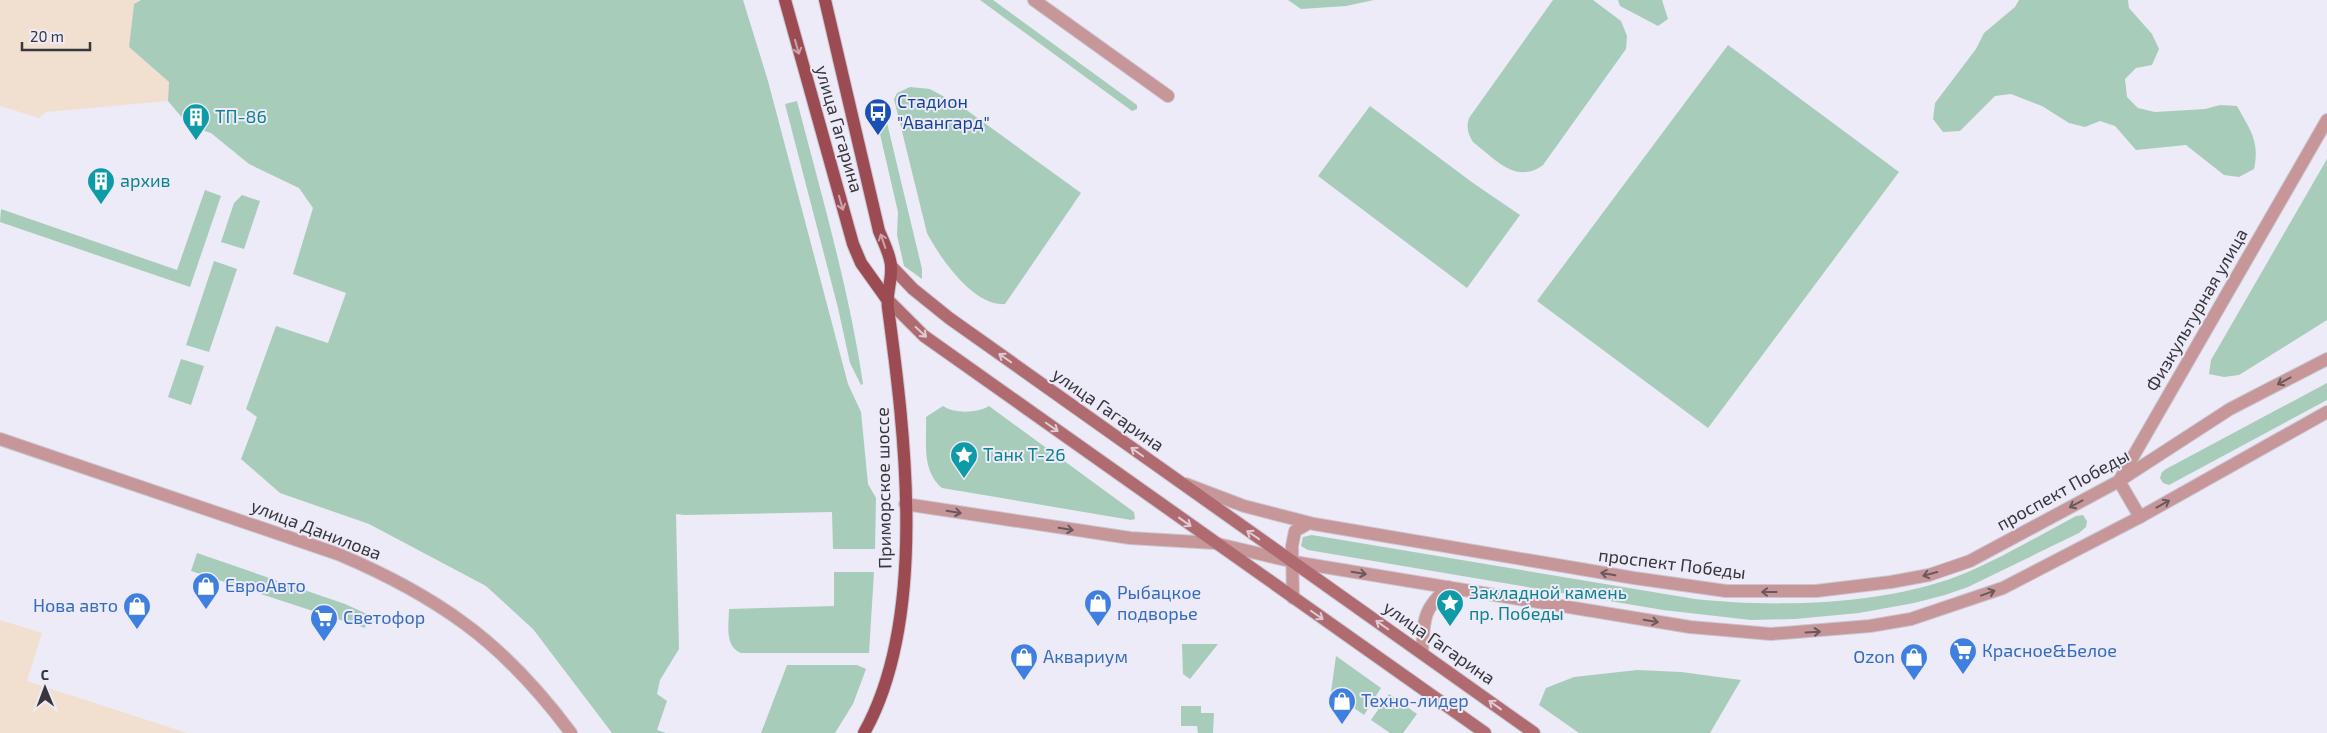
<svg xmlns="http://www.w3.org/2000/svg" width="2327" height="733" font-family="'Exo 2',sans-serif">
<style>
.industrial{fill:#f1e0cf}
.green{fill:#a7ccba}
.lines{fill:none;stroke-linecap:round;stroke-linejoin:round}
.minor-casing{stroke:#c9c7d1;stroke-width:14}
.tertiary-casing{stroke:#c9c7d1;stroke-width:14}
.secondary-casing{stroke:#c9c7d1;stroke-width:14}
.primary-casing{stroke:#c9c7d1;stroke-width:14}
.minor{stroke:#c69698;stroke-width:12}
.tertiary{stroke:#c69698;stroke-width:12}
.secondary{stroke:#af6b70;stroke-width:12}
.primary{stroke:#9d4b53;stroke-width:12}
.oneway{stroke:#c9a3ad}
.oneway2{stroke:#decbd5}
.oneway3{stroke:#69585c}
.labels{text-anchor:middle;stroke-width:4;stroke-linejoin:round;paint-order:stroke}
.transit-label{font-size:18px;fill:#164399;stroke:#edebf7;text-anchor:start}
.culture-label{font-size:18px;fill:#0d838f;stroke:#edebf7;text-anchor:start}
.street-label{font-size:18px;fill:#37363b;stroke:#edebf7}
.shop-label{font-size:18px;fill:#366cbe;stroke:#edebf7;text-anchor:start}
</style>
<rect width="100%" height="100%" fill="#edebf7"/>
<g class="industrial">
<path d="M0 0H141L134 4 129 47 169 82 168 101 46 112 39 118 0 106Z"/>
<path d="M0 620 42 633 27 681 187 733H0Z"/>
</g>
<g class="green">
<path d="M141 0H743L768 81 848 384 861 412 868 484 876 498 875 549H833L832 512 684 515 676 514 679 649 660 680 657 694 667 701 657 730 666 733H612L533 629 486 586 369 524 280 493 241 459 257 417 246 409 276 326 328 343 346 293 293 274 313 208 299 188 249 164 211 133 189 126 168 101 169 82 129 47 134 4Z"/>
<path d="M980 0H993L1137 105V109L1132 111Z"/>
<path d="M1288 0H1374L1346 6 1301 9Z"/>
<path d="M1553 0H1593L1621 21 1627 36 1626 49 1543 165C1516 185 1495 159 1473 142 1468 134 1466 127 1469 118Z"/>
<path d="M1618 0H1662L1668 19 1658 26 1620 6Z"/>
<path d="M2019 0H2128L2129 8 2152 34 2159 49 2152 65 2136 68 2125 79 2127 97 2138 108 2155 112 2205 109 2220 105 2237 106C2250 130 2260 141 2254 169L2239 177 2224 175 2186 145 2136 150 2115 126 2100 121 2085 127 2069 123 2042 106 2011 94 1995 96 1960 131 1943 132 1933 119 1935 103 1976 49 1984 33 2015 7Z"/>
<path d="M1728 45 1899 172 1708 428 1537 301Z"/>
<path d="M910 87 930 89 961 106 1081 193 1005 304C974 307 940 258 927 233L894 99 897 93Z"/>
<path d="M797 101C821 194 849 288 863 384L861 385 850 363 838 308 785 104Z"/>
<path d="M882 102 922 269V279L904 266 897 235 898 212 873 104Z"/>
<path d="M1370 106 1473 183 1520 215 1467 288 1318 176Z"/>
<path d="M2327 159V320L2239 375 2224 377 2209 374 2211 360Z"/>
<path d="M205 190 221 196 190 287 0 222 1 209 177 270Z"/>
<path d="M242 195 260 201 244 249 221 242 234 203Z"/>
<path d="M214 261 237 269 209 352 186 345Z"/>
<path d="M181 359 204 366 191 405 168 397Z"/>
<path d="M2327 383V400L2169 485 2163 483 2160 478 2162 472 2166 469Z"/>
<path d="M943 406C954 414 978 413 989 406L1134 512 1135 519 1131 520 942 488C921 470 927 442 926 417Z"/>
<path d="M2083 515 2087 521 2086 527 2079 533 1968 587 1945 595 1914 603 1859 613 1795 619 1751 620 1663 610 1308 550 1301 546 1303 537 1312 535 1695 599C1777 608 1891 605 1968 572 2005 556 2040 535 2076 516Z"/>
<path d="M197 553 345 604 367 614 365 628 191 571Z"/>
<path d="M834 572H874L869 653H741C724 646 729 624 729 609L834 606Z"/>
<path d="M1182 644H1218L1190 679 1183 674Z"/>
<path d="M1336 656 1381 688 1364 715 1331 692Z"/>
<path d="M787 665H857L866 669 853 704 835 733H761Z"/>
<path d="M1637 670 1681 672 1741 680 1710 733H1579L1539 705 1546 688 1574 677Z"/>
<path d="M1389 694 1417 714 1403 733H1390L1371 720Z"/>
<path d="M1181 706H1201V713H1214L1213 733H1198L1197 726H1181Z"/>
</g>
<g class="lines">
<g class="minor-casing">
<g id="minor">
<path d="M1034 0 1168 96"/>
<path d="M905 504 1130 538 1214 543"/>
<path d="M2140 517 2119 481 2327 120"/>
</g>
</g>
<g class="tertiary-casing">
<g id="tertiary">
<path d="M0 439 338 554C383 573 426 595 465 624 506 654 541 693 571 733"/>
<path d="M1186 484 1244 506 1314 524 1634 578 1726 591H1816L1891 582 1929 575 1970 561 2119 481 2230 409 2327 359"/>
<path d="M1218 544 1294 562 1690 627 1771 634 1870 626 1911 619 2003 588 2140 517 2327 412"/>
<path d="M1293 598 1292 546 1295 531 1309 523"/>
<path d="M1422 653C1424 620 1422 610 1448 587"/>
</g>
</g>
<g class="secondary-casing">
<g id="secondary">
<path d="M891 266 913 289 949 318 1534 733"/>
<path d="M886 298 924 336 1485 733"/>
</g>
</g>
<g class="primary-casing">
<g id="primary">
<path d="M785 0 853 244 861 263 886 298"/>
<path d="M825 0 879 231C883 241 891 256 891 267 892 281 886 294 888 308 905 433 928 619 864 733"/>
</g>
</g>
<use href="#minor" class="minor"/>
<use href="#tertiary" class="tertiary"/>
<use href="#secondary" class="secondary"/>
<use href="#primary" class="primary"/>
</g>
<defs><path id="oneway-shaft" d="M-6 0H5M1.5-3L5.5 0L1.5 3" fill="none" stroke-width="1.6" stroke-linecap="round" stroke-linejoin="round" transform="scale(1.25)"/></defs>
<g class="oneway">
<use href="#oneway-shaft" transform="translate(797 47) rotate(74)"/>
<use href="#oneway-shaft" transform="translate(841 203) rotate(74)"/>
<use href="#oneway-shaft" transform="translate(883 241) rotate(-109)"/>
</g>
<g class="oneway2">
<use href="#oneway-shaft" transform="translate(921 332) rotate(43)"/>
<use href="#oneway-shaft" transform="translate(1005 358) rotate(-145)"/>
<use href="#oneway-shaft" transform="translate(1052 427) rotate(35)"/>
<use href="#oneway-shaft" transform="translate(1137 452) rotate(-145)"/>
<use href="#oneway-shaft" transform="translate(1185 522) rotate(36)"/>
<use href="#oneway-shaft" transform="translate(1253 535) rotate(-146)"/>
<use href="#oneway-shaft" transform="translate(1317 615) rotate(35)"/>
<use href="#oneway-shaft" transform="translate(1382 625) rotate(-145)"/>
<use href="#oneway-shaft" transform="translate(1495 705) rotate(-144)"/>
</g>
<g class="oneway3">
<use href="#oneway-shaft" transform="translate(2284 381) rotate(152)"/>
<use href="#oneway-shaft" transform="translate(2076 504) rotate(152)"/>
<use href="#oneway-shaft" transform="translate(2163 504) rotate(-29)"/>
<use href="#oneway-shaft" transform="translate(954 512) rotate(9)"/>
<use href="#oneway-shaft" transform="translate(1066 529) rotate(9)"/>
<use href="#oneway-shaft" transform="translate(1359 573) rotate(9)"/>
<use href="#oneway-shaft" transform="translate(1608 574) rotate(-170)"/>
<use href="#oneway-shaft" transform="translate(1930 574) rotate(165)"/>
<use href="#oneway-shaft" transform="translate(1769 592) rotate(-180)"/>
<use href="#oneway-shaft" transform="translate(1988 593) rotate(-20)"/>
<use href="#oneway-shaft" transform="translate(1651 621) rotate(10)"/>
<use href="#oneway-shaft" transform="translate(1813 632) rotate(-3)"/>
</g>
<defs>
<g id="bus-pin" transform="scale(1.4375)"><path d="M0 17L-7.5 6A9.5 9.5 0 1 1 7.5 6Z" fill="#1a4fb4" stroke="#edebf7"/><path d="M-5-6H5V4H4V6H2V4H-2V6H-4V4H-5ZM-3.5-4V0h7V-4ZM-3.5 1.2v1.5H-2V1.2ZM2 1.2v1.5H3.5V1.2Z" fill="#fff"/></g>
<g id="building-pin" transform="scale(1.4375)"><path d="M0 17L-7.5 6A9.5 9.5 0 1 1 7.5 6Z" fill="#0f9aa8" stroke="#edebf7"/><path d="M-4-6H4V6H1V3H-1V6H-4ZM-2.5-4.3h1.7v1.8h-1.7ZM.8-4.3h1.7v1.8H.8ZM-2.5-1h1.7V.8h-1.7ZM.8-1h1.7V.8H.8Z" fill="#fff"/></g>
<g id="sight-pin" transform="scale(1.4375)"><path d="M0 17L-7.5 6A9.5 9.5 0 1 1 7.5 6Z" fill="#0f9aa8" stroke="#edebf7"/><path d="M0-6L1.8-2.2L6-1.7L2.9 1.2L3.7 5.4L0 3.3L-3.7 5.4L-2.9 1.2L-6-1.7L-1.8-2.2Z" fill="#fff"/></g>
<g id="shop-pin" transform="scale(1.4375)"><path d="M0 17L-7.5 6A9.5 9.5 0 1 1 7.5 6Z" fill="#3f7fe0" stroke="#edebf7"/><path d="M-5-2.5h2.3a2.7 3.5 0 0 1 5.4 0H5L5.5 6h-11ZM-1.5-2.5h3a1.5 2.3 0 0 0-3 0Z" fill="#fff"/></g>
<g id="supermarket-pin" transform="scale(1.4375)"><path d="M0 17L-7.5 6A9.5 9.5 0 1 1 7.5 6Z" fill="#3f7fe0" stroke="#edebf7"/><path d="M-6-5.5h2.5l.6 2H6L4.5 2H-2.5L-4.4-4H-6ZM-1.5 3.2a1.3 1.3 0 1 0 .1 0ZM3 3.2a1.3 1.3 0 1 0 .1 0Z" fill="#fff"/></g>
</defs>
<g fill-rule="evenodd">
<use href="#bus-pin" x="878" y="112"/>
<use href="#building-pin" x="196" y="117"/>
<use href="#building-pin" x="101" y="181"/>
<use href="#sight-pin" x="964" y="455"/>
<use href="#shop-pin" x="206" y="586"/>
<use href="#shop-pin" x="1098" y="603"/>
<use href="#sight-pin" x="1450" y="603"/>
<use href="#shop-pin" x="137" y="606"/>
<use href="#supermarket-pin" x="324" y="618"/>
<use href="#supermarket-pin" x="1963" y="651"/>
<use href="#shop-pin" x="1024" y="657"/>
<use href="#shop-pin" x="1914" y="657"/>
<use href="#shop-pin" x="1342" y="701"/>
</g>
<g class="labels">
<g class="transit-label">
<text x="897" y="108">Стадион<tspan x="897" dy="21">"Авангард"</tspan></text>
</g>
<g class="culture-label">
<text x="215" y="123">ТП-86</text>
<text x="120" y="187">архив</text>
<text x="983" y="461">Танк Т-26</text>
<text x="1469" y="599">Закладной камень<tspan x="1469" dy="21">пр. Победы</tspan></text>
</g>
<g class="street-label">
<text transform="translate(839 129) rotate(74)" y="6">улица Гагарина</text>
<text transform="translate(2197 310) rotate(-60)" y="6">Физкультурная улица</text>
<text transform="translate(1108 410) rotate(35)" y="6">улица Гагарина</text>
<text transform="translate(884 488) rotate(-91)" y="6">Приморское шоссе</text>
<text transform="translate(2063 490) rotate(-29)" y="6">проспект Победы</text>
<text transform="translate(316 530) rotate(21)" y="6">улица Данилова</text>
<text transform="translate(1672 564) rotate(7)" y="6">проспект Победы</text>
<text transform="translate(1439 643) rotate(35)" y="6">улица Гагарина</text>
</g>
<g class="shop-label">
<text x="225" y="592">ЕвроАвто</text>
<text x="1117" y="599">Рыбацкое<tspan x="1117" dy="21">подворье</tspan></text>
<text x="118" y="612" text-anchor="end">Нова авто</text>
<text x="343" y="624">Светофор</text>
<text x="1982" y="657">Красное&amp;Белое</text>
<text x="1043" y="663">Аквариум</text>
<text x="1895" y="663" text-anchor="end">Ozon</text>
<text x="1361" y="707">Техно-лидер</text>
</g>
</g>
<g transform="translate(45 688) rotate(359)" stroke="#edebf7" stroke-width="4" paint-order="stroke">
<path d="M0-4L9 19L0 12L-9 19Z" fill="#37363b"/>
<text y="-8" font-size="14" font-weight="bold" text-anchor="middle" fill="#37363b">С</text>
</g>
<path d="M22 42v8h68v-8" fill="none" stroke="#37363b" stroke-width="2.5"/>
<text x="30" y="42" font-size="15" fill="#37363b" stroke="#edebf7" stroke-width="4" paint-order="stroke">20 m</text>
</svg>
